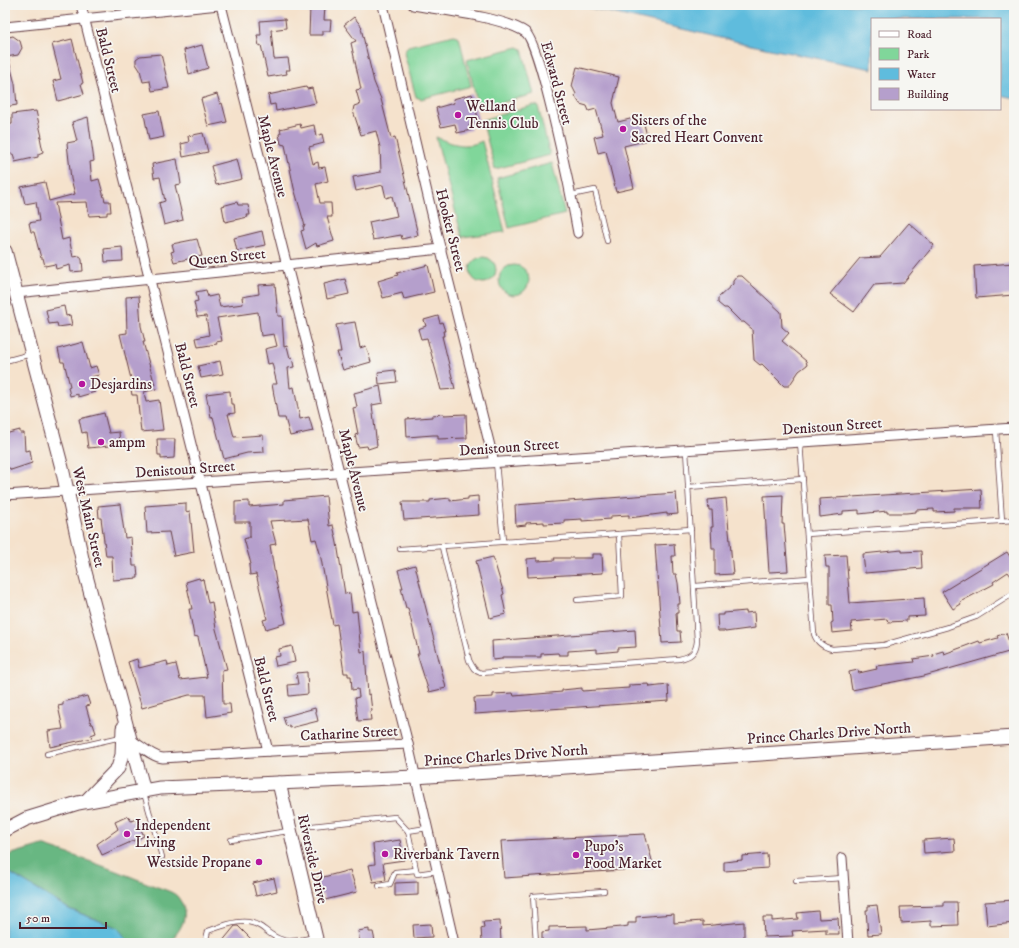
<svg xmlns="http://www.w3.org/2000/svg" width="1019" height="948" font-family="'IM FELL DW Pica',serif">
<style>
.green{fill:#80d69a;stroke:#657a62}
.forest{fill:#68b782;stroke:#596b56}
.water{fill:#5fbcdd;stroke:#546e84}
.building{fill:#b59fcc}
.lines{fill:none;stroke-linecap:round;stroke-linejoin:round}
.lane-casing{stroke:#643c43;stroke-width:6}
.street-casing{stroke:#643c43;stroke-width:11}
.secondary-casing{stroke:#643c43;stroke-width:15}
.lane{stroke:#fff;stroke-width:4.5}
.street{stroke:#fff;stroke-width:9}
.secondary{stroke:#fff;stroke-width:13}
.poi-dot{fill:#b5179e;stroke:#f6f6f2;stroke-width:1.5}
.labels{text-anchor:middle;stroke-width:3.5;stroke-linejoin:round;paint-order:stroke}
.street-label{font-size:15px;fill:#4a1f2b;stroke:#f6f6f2}
.poi-label{font-size:15px;fill:#4a1f2b;stroke:#f6f6f2;text-anchor:start}
</style>
<rect width="100%" height="100%" fill="#f6f6f2"/>
<filter id="ink" filterUnits="userSpaceOnUse"><feTurbulence type="fractalNoise" baseFrequency=".025" numOctaves="2"/><feDisplacementMap in="SourceGraphic" scale="8" xChannelSelector="R" yChannelSelector="G"/><feConvolveMatrix kernelMatrix="1 2 1 2 8 2 1 2 1" color-interpolation-filters="sRGB"/></filter>
<filter id="wash" filterUnits="userSpaceOnUse"><feTurbulence type="fractalNoise" baseFrequency=".012" numOctaves="4" result="noise"/><feDisplacementMap in="SourceGraphic" scale="16" xChannelSelector="R" yChannelSelector="G"/><feGaussianBlur stdDeviation="0.9" result="paint"/><feColorMatrix in="noise" values="0 0 0 0 0 0 0 0 0 0 0 0 0 0 0 0 0 1.4 0 .05"/><feComposite in="paint" operator="in"/></filter>
<g filter="url(#wash)">
<rect width="100%" height="100%" fill="#f5e2cc"/>
<g class="green">
<path d="M454 35 459 37 471 86 421 99 416 97 404 53 408 46Z"/>
<path d="M518 47 522 49 534 94 482 108 478 106 467 60Z"/>
<path d="M534 105 538 106 550 155 495 169 482 120Z"/>
<path d="M436 137C452 144 466 149 482 141L505 232 462 237Z"/>
<path d="M552 163 565 214 509 228 497 178Z"/>
<circle cx="483" cy="270" r="13"/>
<circle cx="514" cy="280" r="15"/>
</g>
<path class="forest" d="M42 845C79 857 115 870 152 885 159 888 172 891 177 896 190 912 184 926 172 939L174 943H130L118 928 69 909 5 870V856Z"/>
<g class="water">
<path d="M577 5H1014V98L1000 95V19H872V69L765 48Z"/>
<path d="M5 870 69 909 118 928 130 943H5Z"/>
</g>
<g id="blocks">
<g class="building">
<path d="M310 7H325L324 20H331L330 31H323V35H309Z"/>
<path d="M354 17 362 27 361 28 374 82 381 99 391 138 395 137 418 235 402 239 401 235 373 240 369 222 397 216 392 196 386 198 383 185 356 191 353 177 381 172 380 147 376 131 361 135 353 111 354 106 360 104 356 90 361 89 351 43 356 41 344 25Z"/>
<path d="M285 19 286 28 271 30 274 59 288 58 290 70H286L287 74 268 77 261 45 259 46 257 35H261L260 21Z"/>
<path d="M13 36 20 41 22 48 18 55 6 57H8L15 84 17 105 5 107V38Z"/>
<path d="M72 39 83 83 81 84 84 94 58 101 53 81 61 79 52 44Z"/>
<path d="M202 45 208 68 189 74 184 50Z"/>
<path d="M161 54 169 88 152 91 150 81 143 82 140 70 136 64V59L140 56Z"/>
<path d="M577 67 619 77 613 103 618 122 642 116 648 140 624 146 634 188 616 192 606 151 598 153 594 137 603 135 596 109 589 111 587 106 580 104 575 96 576 94 572 86Z"/>
<path d="M306 87 307 89 312 88 316 103 276 111 275 104 270 105 268 95Z"/>
<path d="M217 94 220 104 222 103 227 122 208 126 201 99Z"/>
<path d="M472 94 479 122 469 125 471 130 457 133 455 124 441 127 436 108 454 103 453 99Z"/>
<path d="M36 111 42 137H40L43 152 38 154V157L15 162 13 154 5 155V125L12 124V114Z"/>
<path d="M159 111 164 137 149 140 144 114Z"/>
<path d="M88 117 94 161 90 162 92 181 99 179 105 201H110L111 212H107V215L89 216 87 202 55 203 62 240 69 238 73 257 80 256 82 260 83 271 71 272 70 265 56 269 55 264 45 266 43 258H41L34 232H31L29 223 39 221 36 202 25 204 21 187 45 182 49 201 75 194 71 179 67 143 77 141 72 122Z"/>
<path d="M300 124 301 128 314 125 316 136 322 134 324 143 309 147 313 164 318 162 319 168 325 167 328 181 316 184 320 203H331L332 217H327L334 241 317 246 316 243 306 249 301 231 304 230 303 226H305L294 188 285 145 281 144 279 134 281 133 280 129Z"/>
<path d="M203 133 208 152 183 157 181 144 189 142 188 136Z"/>
<path d="M177 159 181 184 175 185 183 220 164 225 159 203 165 201 160 177 154 178 152 164Z"/>
<path d="M237 159 242 179 216 185 211 166Z"/>
<path d="M237 202 238 205H248L250 215H247L248 217 225 222 222 206Z"/>
<path d="M909 223 934 245 903 283 874 285 854 312 830 294 860 258 880 257Z"/>
<path d="M262 231 265 245 237 251 234 238Z"/>
<path d="M197 239 202 256 174 262 171 252 174 251 172 244Z"/>
<path d="M122 247 123 261 105 262 104 249Z"/>
<path d="M1014 263V295L976 298 974 266Z"/>
<path d="M428 265 434 292 404 299 402 293 383 298 378 281 398 275 397 273Z"/>
<path d="M737 276H742L781 312 782 327 789 333 782 341 806 361 807 365 799 371 789 386H784L762 364 760 365 754 360 752 329 744 322H741L727 308H724L718 303V298L733 284V281Z"/>
<path d="M345 279 349 294 327 299 324 284Z"/>
<path d="M275 284 278 316H282L284 347 287 346 290 358 292 357 294 367 288 368 290 388 294 387 300 419 309 417 313 431 290 436 285 418H278L272 384H277L272 363 268 364 265 349 277 346 274 334 261 336 258 312 217 318 222 341 216 342 217 344 198 347 196 338 209 335 206 316 197 317 194 302 198 301 196 292 206 290 208 297 217 295 220 307 243 304 242 297 259 294 258 285Z"/>
<path d="M139 296 141 326 145 342H143L156 389 144 392 146 402 159 400 163 430 141 432 137 395H132L130 384 132 383 120 334 127 333 126 297Z"/>
<path d="M64 306 66 316 70 315 72 325 58 327 57 323 49 324 46 310Z"/>
<path d="M438 316 440 323 442 322 445 331H443L444 336H442L455 389 441 390 427 338 421 339 418 329 426 326 424 320Z"/>
<path d="M355 322 360 348 366 346 371 362 343 370 337 352H341L336 325Z"/>
<path d="M83 342 90 368 96 366 99 375 91 377 95 392 78 397V394L70 396 68 387 70 386 64 362H61L58 349Z"/>
<path d="M220 361 223 374 201 378 198 366Z"/>
<path d="M395 370 397 382 379 384 378 372Z"/>
<path d="M380 386 383 403 372 405 377 446 368 449 367 446 358 447 355 435 358 434 353 408 357 407 354 393Z"/>
<path d="M230 391 231 404H234L235 413 228 414 234 437 263 435 264 452 247 453 224 459 213 417 211 418 209 404H208L206 394Z"/>
<path d="M104 413 109 433 119 432 120 445 88 448 86 432 82 433 79 419Z"/>
<path d="M444 414V415L466 414 467 438 438 439V435H433L407 437 406 419 432 417V415Z"/>
<path d="M20 430V433H24L25 451 30 450 32 463 11 470 10 468 6 469 5 461V434Z"/>
<path d="M157 439H175L174 458 161 459V455H158Z"/>
<path d="M981 489 982 508H954V511L934 512V509L916 510V512L906 513H887V511L859 514V510L843 511V514L820 517 819 499Z"/>
<path d="M676 493 678 514 667 515V513L629 518V515L611 516V519L582 521V519L564 520V523L544 524V522L526 523V525L516 526 515 505Z"/>
<path d="M783 495 782 524H784L788 571 769 572 764 496Z"/>
<path d="M326 496 329 526 333 525 337 543 345 594 350 593 352 612 357 611 361 652 365 651 368 695 370 694 372 711 370 712 371 720 358 721 355 698 359 697 358 689 352 690 351 676H348V673H344L337 624 333 625 320 553 316 539 312 540 308 519 270 521 276 544 270 545 276 582 286 623 266 629 263 620 267 619 256 574 250 575 249 565 251 564 244 539 250 537V522H235V502L249 501V507L284 504V500Z"/>
<path d="M478 496 479 515 404 520 402 502H430V500L450 498V501L468 499V497Z"/>
<path d="M726 498 733 574 715 575V548H712L711 527H713L712 510H709L708 500Z"/>
<path d="M186 503V512L190 511 194 552 174 556 169 532 147 533 145 506Z"/>
<path d="M120 504 125 538 131 537 133 566H137L138 578 113 580 112 556H106L101 518H99L98 506Z"/>
<path d="M674 544 675 556H672L673 574H676L678 583 680 604H678V613H676L677 631H680L681 642 662 643 655 545Z"/>
<path d="M902 550V552L921 551 922 568 865 573 863 554Z"/>
<path d="M1007 552 1014 563V580L1008 572 993 582 994 584 960 602 961 604 953 609 942 592Z"/>
<path d="M592 554H602L603 573 528 577 527 559 537 558V561L555 560 554 558H592Z"/>
<path d="M846 555 850 603 924 598 925 616 907 617V621L888 622 887 619 851 622 852 631 832 633 831 623 833 622 832 605H829V567H826L825 556Z"/>
<path d="M493 557 504 594 502 595 506 614 490 618 476 561Z"/>
<path d="M415 565 446 688 429 692 417 654H419L408 608H406L401 588H403L398 570Z"/>
<path d="M199 578 200 580 203 579 208 603 212 602 216 629 227 669 222 670 223 704H230L231 713 207 717 205 695H189L142 708 128 662 137 659 139 668 167 661 168 666 176 664 180 680 207 677 198 637 194 636 189 609H192L186 582Z"/>
<path d="M746 611V613L754 612 755 628 725 632V631H718L717 615H724V613Z"/>
<path d="M635 630 636 647 618 648V651L597 653V649L568 651V655H559L558 653 541 654V657H502V659L493 660 492 641Z"/>
<path d="M1006 633 1012 651 924 676 852 690 849 672 858 670 859 673 877 669 876 666 914 662 913 659 934 656 933 654 943 651 944 654 979 641 980 643 998 638 997 636Z"/>
<path d="M292 646 295 662 276 666 274 657 280 656 279 649Z"/>
<path d="M307 672 308 694 289 696 288 685 298 684 296 673Z"/>
<path d="M649 684 650 687 668 685 669 701 475 714 474 698 493 697V694L513 693 514 696 562 692V690L582 688V691L629 688V685Z"/>
<path d="M87 696 90 705 86 706 91 724H93L96 733 91 735 92 738 50 747 48 731 63 729 58 706 63 705V702Z"/>
<path d="M315 708 318 721 290 728 289 725 286 726 283 717Z"/>
<path d="M128 816 131 821 136 819 144 836 102 855 97 844 118 829 115 822Z"/>
<path d="M645 834 654 868 504 878 501 841Z"/>
<path d="M954 838 955 851 924 853 923 840Z"/>
<path d="M400 840 404 860 383 863 386 880 373 882 369 865 375 864 373 844Z"/>
<path d="M767 854 768 868 724 871V862L742 860V856Z"/>
<path d="M350 870 357 892 325 900 323 894 320 895 316 879Z"/>
<path d="M274 878 277 891 256 896 253 883Z"/>
<path d="M418 882V895L395 896V883Z"/>
<path d="M1014 900V923L987 926 985 902Z"/>
<path d="M944 902H957L958 925 931 926V921L901 923 900 907 944 906Z"/>
<path d="M877 905 881 934 868 935 866 910H868V906Z"/>
<path d="M818 911 819 919 838 918 839 934H826V929L792 931 793 936 764 937 763 917H772V921L798 919 797 913Z"/>
<path d="M674 914V923L703 921V926L744 922V942L693 943V941L667 943H542V932L549 931V927L587 926V930L622 927 628 926V923H636V917Z"/>
<path d="M500 921 501 943 482 942 481 928 484 927 483 922Z"/>
<path d="M431 924 432 937 414 938 413 925Z"/>
<path d="M235 926H238L255 943H221Z"/>
<path d="M369 929V932H373L375 941 360 943 358 931Z"/>
</g>
</g>
</g>
<g filter="url(#ink)">
<use href="#blocks" fill-opacity="0" stroke="#643c43" stroke-width="1"/>
<g class="lines">
<g class="lane-casing">
<g id="lane">
<path d="M571 195 595 190 607 241"/>
<path d="M5 361 31 354"/>
<path d="M996 430 1002 521"/>
<path d="M800 442 814 634C817 643 823 647 832 649L884 645 948 627 976 617 1014 593"/>
<path d="M496 462 503 541"/>
<path d="M688 487 803 479"/>
<path d="M807 534 1014 520"/>
<path d="M442 547 469 660C472 666 474 671 481 673L679 659C690 657 696 653 697 641L686 450"/>
<path d="M400 549 691 529"/>
<path d="M695 586 809 578"/>
<path d="M577 600 622 596 619 534"/>
<path d="M47 754 121 737"/>
<path d="M144 793 162 857"/>
<path d="M312 826 395 817 408 831"/>
<path d="M427 828 408 831 417 874 437 871"/>
<path d="M231 840 288 831"/>
<path d="M796 881 843 878"/>
<path d="M379 886 390 884 395 872 416 870"/>
<path d="M205 943 208 931C225 925 245 916 261 927 268 932 274 938 283 940 292 943 304 939 314 937"/>
<path d="M536 943 533 896 604 891"/>
</g>
</g>
<g class="street-casing">
<g id="street">
<path d="M81 5 268 751"/>
<path d="M221 5 408 744 454 943"/>
<path d="M383 5 437 235 494 462"/>
<path d="M413 5C440 10 503 17 525 32 541 43 573 205 578 233"/>
<path d="M5 27 219 5"/>
<path d="M16 293 441 249"/>
<path d="M5 495 1014 428"/>
<path d="M130 739C140 745 152 757 163 758L253 752 408 744"/>
<path d="M842 858 848 943"/>
</g>
</g>
<g class="secondary-casing">
<g id="secondary">
<path d="M5 251 62 468 85 572 144 791"/>
<path d="M279 783 317 943"/>
<path d="M86 801 118 768 122 755 123 728"/>
<path d="M5 830 26 819 78 803 160 788 415 777 1014 737"/>
</g>
</g>
<use href="#lane" class="lane"/>
<use href="#street" class="street"/>
<use href="#secondary" class="secondary"/>
</g>
</g>
<g class="poi-dot">
<circle cx="458" cy="115" r="4"/>
<circle cx="623" cy="129" r="4"/>
<circle cx="82" cy="384" r="4"/>
<circle cx="101" cy="442" r="4"/>
<circle cx="127" cy="834" r="4"/>
<circle cx="385" cy="854" r="4"/>
<circle cx="576" cy="855" r="4"/>
<circle cx="259" cy="862" r="4"/>
</g>
<g class="labels">
<g class="street-label">
<text transform="translate(109 60) rotate(76)" y="5">Bald Street</text>
<text transform="translate(557 83) rotate(75)" y="5">Edward Street</text>
<text transform="translate(273 156) rotate(76)" y="5">Maple Avenue</text>
<text transform="translate(451 230) rotate(76)" y="5">Hooker Street</text>
<text transform="translate(227 257) rotate(-6)" y="5">Queen Street</text>
<text transform="translate(188 375) rotate(76)" y="5">Bald Street</text>
<text transform="translate(832 426) rotate(-4)" y="5">Denistoun Street</text>
<text transform="translate(509 447) rotate(-4)" y="5">Denistoun Street</text>
<text transform="translate(185 469) rotate(-4)" y="5">Denistoun Street</text>
<text transform="translate(354 470) rotate(76)" y="5">Maple Avenue</text>
<text transform="translate(89 517) rotate(77)" y="5">West Main Street</text>
<text transform="translate(267 689) rotate(76)" y="5">Bald Street</text>
<text transform="translate(349 733) rotate(-3)" y="5">Catharine Street</text>
<text transform="translate(829 733) rotate(-4)" y="5">Prince Charles Drive North</text>
<text transform="translate(506 755) rotate(-4)" y="5">Prince Charles Drive North</text>
<text transform="translate(313 859) rotate(77)" y="5">Riverside Drive</text>
</g>
<g class="poi-label">
<text x="466" y="111">Welland<tspan x="466" dy="17">Tennis Club</tspan></text>
<text x="631" y="125">Sisters of the<tspan x="631" dy="17">Sacred Heart Convent</tspan></text>
<text x="90" y="389">Desjardins</text>
<text x="109" y="447">ampm</text>
<text x="135" y="830">Independent<tspan x="135" dy="17">Living</tspan></text>
<text x="584" y="851">Pupo's<tspan x="584" dy="17">Food Market</tspan></text>
<text x="393" y="859">Riverbank Tavern</text>
<text x="251" y="867" text-anchor="end">Westside Propane</text>
</g>
</g>
<rect width="1019" height="948" fill="none" stroke="#f6f6f2" stroke-width="20"/>
<rect x="871" y="18" width="130" height="92" fill="#f6f6f2" stroke="#b1a0a2"/>
<rect x="879" y="31" width="20" height="6" fill="#ffffff" stroke="#b1a0a2"/>
<text x="907" y="38" font-size="12" fill="#4a1f2b">Road</text>
<rect x="879" y="48" width="20" height="12" fill="#80d69a" stroke="#b1a0a2"/>
<text x="907" y="58" font-size="12" fill="#4a1f2b">Park</text>
<rect x="879" y="68" width="20" height="12" fill="#5fbcdd" stroke="#b1a0a2"/>
<text x="907" y="78" font-size="12" fill="#4a1f2b">Water</text>
<rect x="879" y="88" width="20" height="12" fill="#b59fcc" stroke="#b1a0a2"/>
<text x="907" y="98" font-size="12" fill="#4a1f2b">Building</text>
<path d="M20 922v6h86v-6" fill="none" stroke="#4a1f2b" stroke-width="2"/>
<text x="26" y="922" font-size="12" fill="#4a1f2b" stroke="#f6f6f2" stroke-width="3" paint-order="stroke">50 m</text>
</svg>
